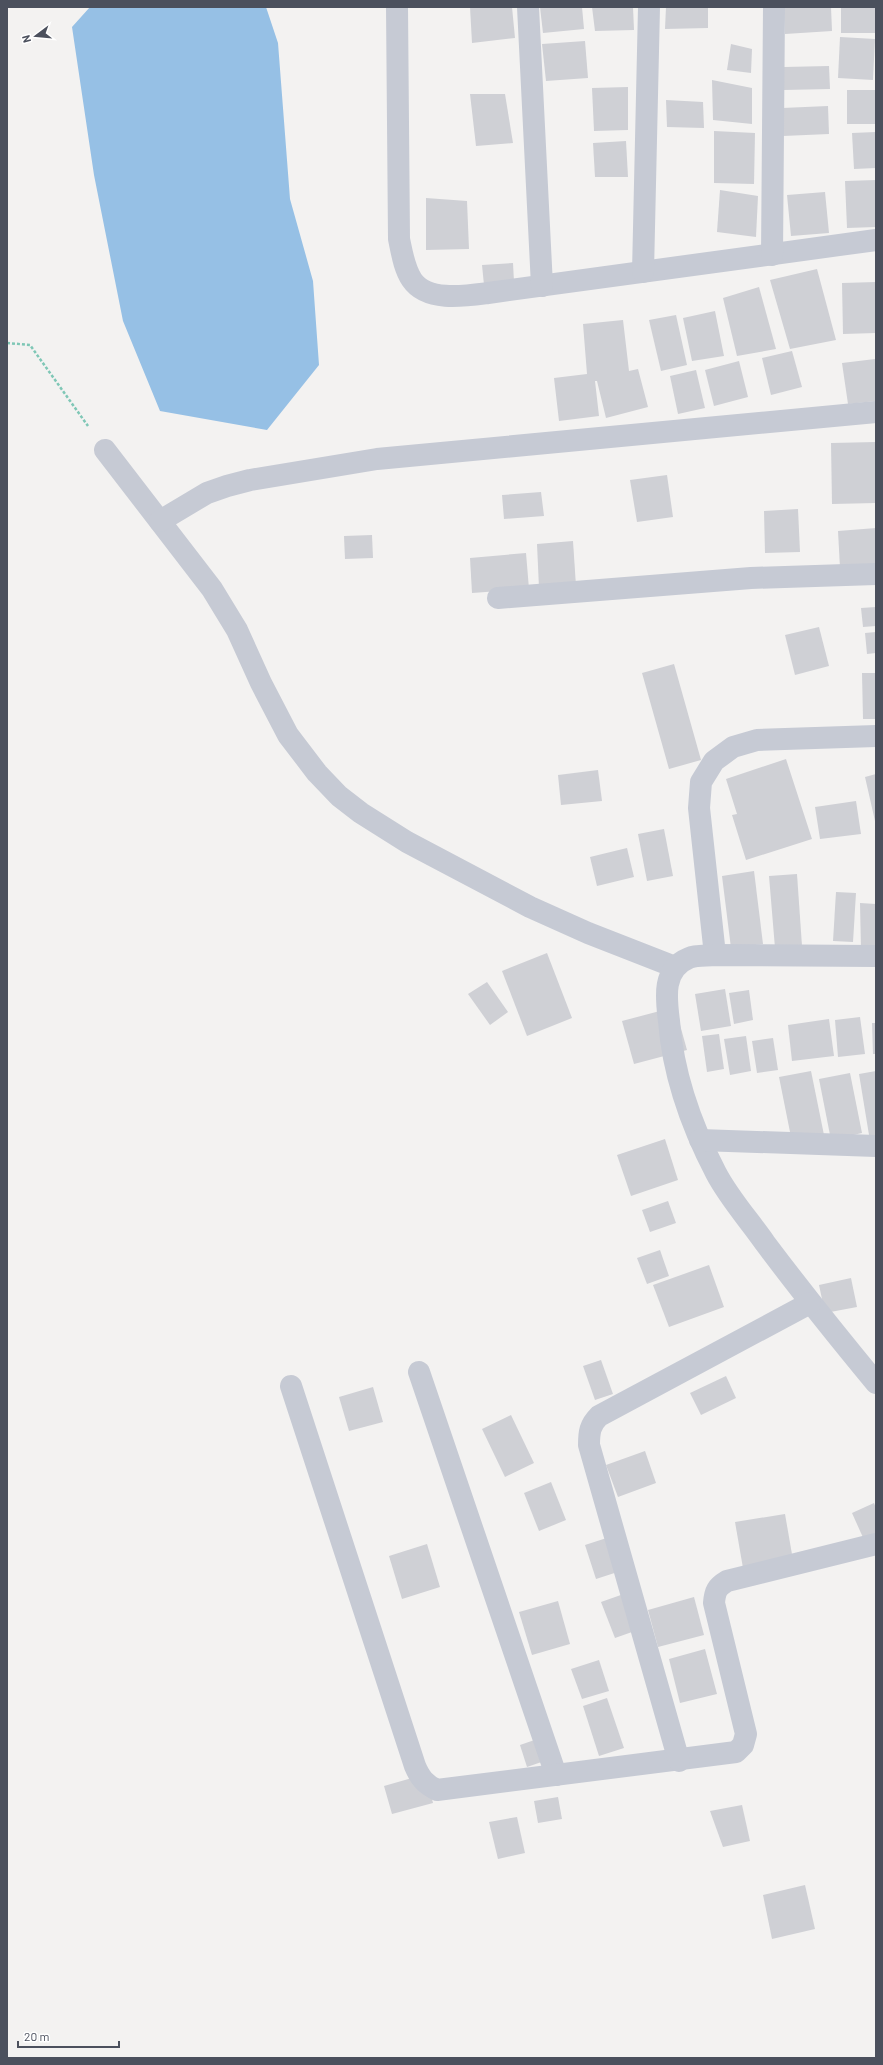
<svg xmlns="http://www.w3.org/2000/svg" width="883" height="2065" font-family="Barlow,sans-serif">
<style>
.water{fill:#96c0e5}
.building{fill:#cfd0d5}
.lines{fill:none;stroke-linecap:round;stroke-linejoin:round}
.path{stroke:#7fc7b6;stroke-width:2.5;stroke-dasharray:3 2;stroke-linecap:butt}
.street{stroke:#c6cad4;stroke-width:22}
</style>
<rect width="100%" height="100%" fill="#f3f2f1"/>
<path class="water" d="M90 7H266L278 43 290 199 313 281 319 365 267 430 160 411 123 321 94 175 72 27Z"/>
<g class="building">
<path d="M470 7H512L515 38 472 43Z"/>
<path d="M540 7H582L584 29 543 33Z"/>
<path d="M592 7H633L634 30 595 31Z"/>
<path d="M666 7H708V28L665 29Z"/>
<path d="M784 7H831L832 31 785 34Z"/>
<rect x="841" y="7" width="35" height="26"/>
<path d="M840 37 875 39 873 80 838 78Z"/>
<path d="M585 41 588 78 546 81 542 44Z"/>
<path d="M731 44 752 49 751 73 727 70Z"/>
<path d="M829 66 830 89 784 90V67Z"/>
<path d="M712 80 752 88V124L713 120Z"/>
<path d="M628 87V130L594 131 592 88Z"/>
<rect x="847" y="90" width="29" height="34"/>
<path d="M470 94H505L513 143 476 146Z"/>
<path d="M666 100 703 102 704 128 667 127Z"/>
<path d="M828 106 829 134 783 136 782 108Z"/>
<path d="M714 131 755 133 754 184 714 183Z"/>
<path d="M876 132V168L854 169 852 133Z"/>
<path d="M626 141 628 177H595L593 143Z"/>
<path d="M876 180V227L847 228 845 181Z"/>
<path d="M720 190 758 196 756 237 717 232Z"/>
<path d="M825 192 829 233 791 236 787 195Z"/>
<path d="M426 198 467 201 469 249 426 250Z"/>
<path d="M513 263 514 282 484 285 482 265Z"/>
<path d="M817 269 836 340 790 349 770 280Z"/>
<path d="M876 282V333L843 334 842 283Z"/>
<path d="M759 287 776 349 737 356 723 298Z"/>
<path d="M715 311 724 356 692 361 683 318Z"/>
<path d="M676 315 687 365 661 371 649 320Z"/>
<path d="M623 320 629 371 638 369 648 407 606 418 597 381H595L599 416 559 421 554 378 587 374 583 324Z"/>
<path d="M792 351 802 387 771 395 762 358Z"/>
<path d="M875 359 876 401 848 404 842 363Z"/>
<path d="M739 361 748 397 714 406 705 370Z"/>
<path d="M696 370 705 408 678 414 670 376Z"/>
<path d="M876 442V503L832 504 831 443Z"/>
<path d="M667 475 673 517 637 522 630 480Z"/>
<path d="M541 492 544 516 504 519 502 495Z"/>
<path d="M798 509 800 552 765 553 764 511Z"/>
<path d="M876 528V565L840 568 838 531Z"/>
<path d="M372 535 373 558 345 559 344 536Z"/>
<path d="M573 541 576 586 539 588 537 544Z"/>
<path d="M526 553 529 589 472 593 470 558Z"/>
<path d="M876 607V626L863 627 861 608Z"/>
<path d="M819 627 829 666 795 675 785 635Z"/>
<path d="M876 632V653L867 654 865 633Z"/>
<path d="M674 664 701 760 669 769 642 673Z"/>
<path d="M862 673H876V719H863Z"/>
<path d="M786 759 812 839 746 860 732 815 737 814 726 779Z"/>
<path d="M598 770 602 801 561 805 558 775Z"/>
<path d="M876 774V821H875L865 777Z"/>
<path d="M856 801 861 834 820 839 815 807Z"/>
<path d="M664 829 673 876 647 881 638 834Z"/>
<path d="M627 848 634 877 597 886 590 857Z"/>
<path d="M754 871 763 944 731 948 722 876Z"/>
<path d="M797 874 802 946 775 948 769 876Z"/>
<path d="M836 892 856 893 853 942 833 941Z"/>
<path d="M860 903 876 904V949L861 950Z"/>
<path d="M547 953 572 1018 527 1036 502 971Z"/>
<path d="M487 982 508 1012 490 1025 468 994Z"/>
<path d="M725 989 731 1026 701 1031 695 994Z"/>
<path d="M749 990 753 1020 734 1024 729 993Z"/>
<path d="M675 1007 687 1050 634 1064 622 1021Z"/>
<path d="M860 1017 865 1054 838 1057 835 1020Z"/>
<path d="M829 1019 834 1056 792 1061 788 1025Z"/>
<path d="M872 1023H876V1054H873Z"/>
<path d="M719 1034 724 1069 707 1072 702 1036Z"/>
<path d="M746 1036 751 1071 730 1075 724 1039Z"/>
<path d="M773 1038 778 1070 757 1073 752 1041Z"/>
<path d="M811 1071 824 1135 792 1142 779 1077Z"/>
<path d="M876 1071V1140L870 1141 859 1074Z"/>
<path d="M850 1073 862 1133 831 1140 819 1079Z"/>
<path d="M665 1139 678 1180 631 1196 617 1155Z"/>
<path d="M668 1201 676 1223 650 1232 642 1210Z"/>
<path d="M660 1250 669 1276 647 1284 637 1258Z"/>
<path d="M709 1265 724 1307 669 1327 653 1285Z"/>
<path d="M851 1278 857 1307 825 1313 819 1285Z"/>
<path d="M601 1360 613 1394 595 1400 583 1366Z"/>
<path d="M726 1376 736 1398 701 1415 690 1393Z"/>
<path d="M373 1387 383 1422 349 1431 339 1397Z"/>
<path d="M511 1415 534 1463 505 1477 482 1429Z"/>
<path d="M645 1451 656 1483 618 1497 606 1465Z"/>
<path d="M551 1482 566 1520 539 1531 524 1493Z"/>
<path d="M874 1503 876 1508V1537L865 1542 852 1513Z"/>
<path d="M785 1514 793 1560 743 1568 735 1522Z"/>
<path d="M622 1533 633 1567 596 1579 585 1545Z"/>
<path d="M427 1544 440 1587 402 1599 389 1556Z"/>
<path d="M635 1590 649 1626 615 1638 601 1602Z"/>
<path d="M694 1597 704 1635 658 1647 648 1610Z"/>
<path d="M558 1601 570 1644 532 1655 519 1612Z"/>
<path d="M705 1649 717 1694 680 1703 669 1659Z"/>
<path d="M599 1660 609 1691 582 1699 571 1669Z"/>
<path d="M607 1698 624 1748 599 1756 583 1706Z"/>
<path d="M549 1735 556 1757 527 1767 520 1745Z"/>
<path d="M426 1774 433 1803 392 1814 384 1786Z"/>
<path d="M558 1797 562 1819 538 1823 534 1801Z"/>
<path d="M742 1805 750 1841 723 1847 710 1811Z"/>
<path d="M517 1817 525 1853 498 1859 489 1822Z"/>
<path d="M805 1885 815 1929 772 1939 763 1895Z"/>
</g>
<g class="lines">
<path class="path" d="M7 343 30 345 88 426"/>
<g class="street">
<path d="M397 7 399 239C402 253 404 268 412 280 427 302 465 296 488 293L876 240"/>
<path d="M528 7 542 286"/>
<path d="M772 255 774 7"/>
<path d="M643 272 649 7"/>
<path d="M105 450 212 589 237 630 261 683 288 735 317 773 339 796 361 813 407 842 530 907 588 933 675 967"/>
<path d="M160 521 207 493 227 486 250 480 377 459 876 412"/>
<path d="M498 598 751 578 876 574"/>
<path d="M715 955 699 808 701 782 714 761 733 747 757 740 876 736"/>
<path d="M876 956 715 955C707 956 696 955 689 958 662 969 666 998 669 1021 673 1074 692 1127 716 1173 729 1198 749 1220 765 1243 801 1291 838 1337 876 1383"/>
<path d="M700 1140 876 1146"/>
<path d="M419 1372 556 1775"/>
<path d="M291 1386 415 1766C420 1778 425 1784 437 1790L736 1752 743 1745 746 1734 714 1603C715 1591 717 1587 727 1581L876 1544"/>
<path d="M679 1761 589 1445C589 1432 590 1425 599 1416L810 1303"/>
</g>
</g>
<rect width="883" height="2065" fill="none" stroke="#4b505d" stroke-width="16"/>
<g transform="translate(36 36) rotate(254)" stroke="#ffffff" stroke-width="3" paint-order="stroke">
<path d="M0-3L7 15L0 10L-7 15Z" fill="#4b505d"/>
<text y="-6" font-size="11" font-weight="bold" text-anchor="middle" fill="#4b505d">N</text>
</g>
<path d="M18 2041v6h101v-6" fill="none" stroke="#4b505d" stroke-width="2"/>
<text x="24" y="2041" font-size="12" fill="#4b505d" stroke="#ffffff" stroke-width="3" paint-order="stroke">20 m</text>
</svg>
